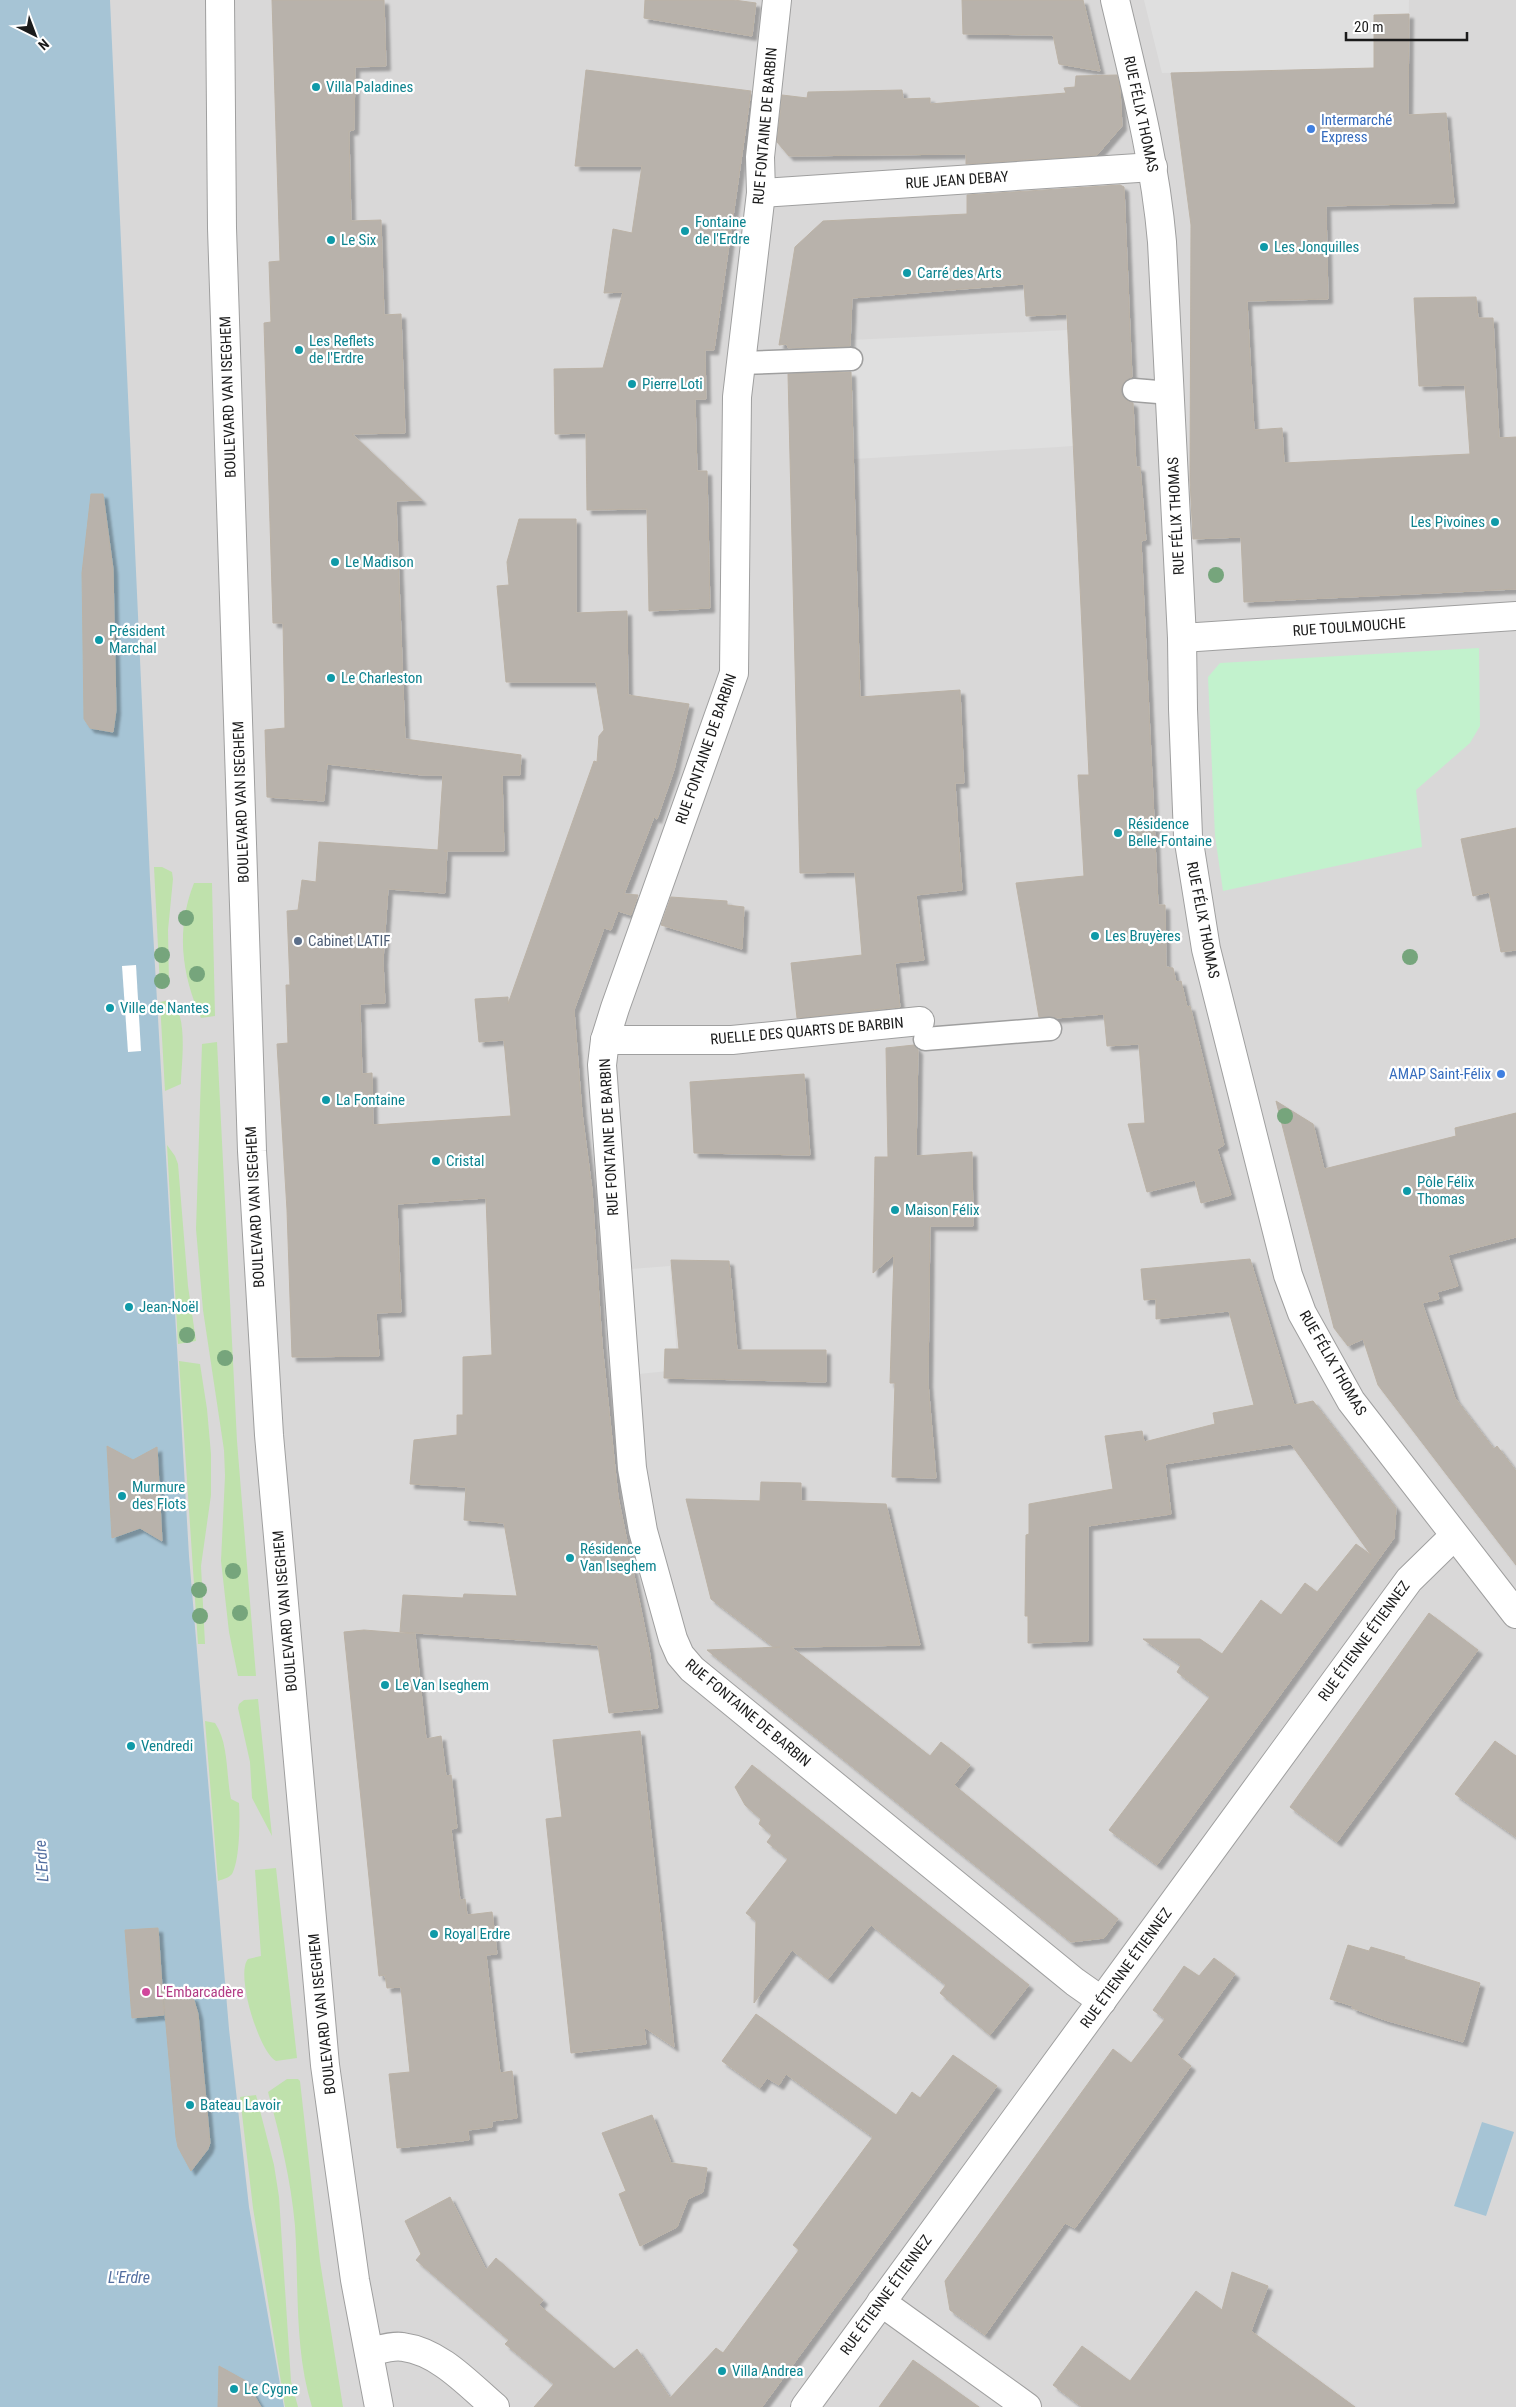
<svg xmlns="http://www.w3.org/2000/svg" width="1516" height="2407" font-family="'Roboto Condensed',sans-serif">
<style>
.residential{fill:#d9d8d8}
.grass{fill:#bfe1ac}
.park{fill:#c2f2cd}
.parking{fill:#dfdfdf}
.water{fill:#a6c4d5}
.pier{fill:#fff}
.building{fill:#b8b2ab;stroke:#bbb2a6;filter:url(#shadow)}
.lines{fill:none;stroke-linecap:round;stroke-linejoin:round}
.lane-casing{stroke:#9f9f9f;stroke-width:25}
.street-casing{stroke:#9f9f9f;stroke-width:30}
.lane{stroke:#fff;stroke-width:22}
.street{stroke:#fff;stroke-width:28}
.tree{fill:#76a57c}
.culture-dot{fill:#0f9aa8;stroke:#fff;stroke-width:2}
.shop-dot{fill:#3f7fe0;stroke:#fff;stroke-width:2}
.service-dot{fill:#5c6f8a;stroke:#fff;stroke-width:2}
.hotel-dot{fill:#d1479c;stroke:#fff;stroke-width:2}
.labels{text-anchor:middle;stroke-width:4.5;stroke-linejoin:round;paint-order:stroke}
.culture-label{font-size:15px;fill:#0d838f;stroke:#fff;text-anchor:start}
.street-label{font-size:15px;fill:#1b1b1b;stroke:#fff}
.shop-label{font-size:15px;fill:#366cbe;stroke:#fff;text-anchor:start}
.service-label{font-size:15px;fill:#4e5e75;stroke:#fff;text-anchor:start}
.hotel-label{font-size:15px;fill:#b23c85;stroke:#fff;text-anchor:start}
.water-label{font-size:16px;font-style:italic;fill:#536fa0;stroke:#fff}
</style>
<defs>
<filter id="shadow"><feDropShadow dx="4.5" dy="4.5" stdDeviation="1" flood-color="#0004"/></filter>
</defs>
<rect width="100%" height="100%" fill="#eceae2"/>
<rect class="residential" x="0" y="0" width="1516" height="2407"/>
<g class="grass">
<path d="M154 867H162L172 872 173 879 168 930 169 985 162 988 160 987Z"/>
<path d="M194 883H212L215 1016 201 1018C181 974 176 928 194 883Z"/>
<path d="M170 1000C188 1012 182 1060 181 1080V1084L165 1091 160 1002Z"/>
<path d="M217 1042 237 1441 256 1676H238L229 1632 221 1561 225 1476 224 1450 203 1310 196 1229 202 1044Z"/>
<path d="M167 1145 175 1156 178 1164 188 1286 196 1341 178 1344Z"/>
<path d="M179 1361 200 1364 207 1409 211 1454V1495L201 1566 205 1644H198Z"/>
<path d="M258 1699 272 1836 252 1798 250 1762 238 1708 239 1704 244 1700Z"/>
<path d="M205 1721 215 1723C229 1743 226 1776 231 1799L239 1803C240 1819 240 1860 232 1874 229 1878 223 1879 218 1881Z"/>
<path d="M276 1868 297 2058 276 2061C259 2052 235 1974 248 1959L261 1956 255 1870Z"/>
<path d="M287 2079H298L300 2081 320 2261 343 2407H312C294 2349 299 2286 295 2226 291 2180 280 2136 268 2092Z"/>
<path d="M256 2095 274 2165 279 2197 291 2381 298 2407H285L253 2208 240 2097Z"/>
</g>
<path class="park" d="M1479 648 1480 726 1470 743 1416 790 1422 847 1223 891 1215 836 1208 677 1220 663Z"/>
<g class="parking">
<path d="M1144 0H1409L1408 67 1162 73Z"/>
<path d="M1068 330 1074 446 854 459 850 340Z"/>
<path d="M670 1266 678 1370 639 1374 631 1269Z"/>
</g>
<g class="water">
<path d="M0 0H110L150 879 189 1556 229 2029 249 2207 284 2407H0Z"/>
<path d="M1482 2122 1514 2132 1486 2216 1454 2206Z"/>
</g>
<path class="pier" d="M136 965 141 1051 128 1052 122 966Z"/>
<g class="building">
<path d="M272 0H384L386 66 355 67 354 130 349 131 351 221 381 220 384 315 401 314 405 433 352 434 422 500 396 501 405 739 521 755 520 775H502L504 851H444H447L445 893 388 889 383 961 385 1003 360 1004 362 1074 372 1073 373 1125 511 1116 504 1040 479 1042 475 999 508 997V1004L594 761 597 762 599 736 604 730 596 682H506L497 586 509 585 507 562 519 519H576V613L627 611 628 695 689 704 674 770 657 819 654 817 624 894 638 895 631 915 618 911 611 930 604 928 574 1010 582 1113 592 1190 602 1344 618 1497 649 1649 658 1708 609 1713 598 1645 400 1632 403 1595 463 1598 464 1594 517 1596 504 1523 464 1520 466 1487 410 1484 414 1440 457 1435V1415H463V1357L492 1355 486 1198 397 1204 401 1312 376 1313 379 1356 292 1357 287 1210 277 1044 288 1043 286 985H290L287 911 298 910 302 880 316 882 319 842 438 850 443 775H422L327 764 324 801 267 797 265 730 285 728 283 623H273L264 323 271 322 269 262 280 261Z"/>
<path d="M645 0H734L756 3 752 36 644 18Z"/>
<path d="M962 0H1083L1100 71 1059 64 1053 35 963 34Z"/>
<path d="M1409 14 1408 115 1446 113 1454 203 1326 206 1328 299 1247 301 1254 430 1282 428 1284 463 1470 454 1465 385 1419 386 1414 298 1476 297 1478 318H1493L1499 438 1516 437V589L1244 602 1241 537 1193 539 1190 480 1191 225 1171 73 1374 68V15Z"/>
<path d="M586 70 751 91 714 350H705L706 399H695L697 471H707L710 608 649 611 647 509 587 510 586 433 555 434 554 369 603 368 623 292 604 293 613 229 632 233 642 166H575Z"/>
<path d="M1117 75 1120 89 1122 126 1097 155 966 164V154L789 156 777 142 782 95 807 98 808 92 902 90 903 99 930 98V104L1066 93 1064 88 1075 87 1076 76Z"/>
<path d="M1120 185 1124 187 1132 377 1124 382 1121 389 1126 400 1133 403 1136 467H1140L1146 540 1141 541 1158 905H1165L1166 967 1173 968 1176 982 1181 981 1187 1007 1190 1006 1224 1145 1217 1149 1231 1195 1201 1203 1195 1180 1147 1192 1128 1124 1145 1123 1139 1044 1107 1046 1104 1014 1056 1018 1039 1017 1016 883 1084 876 1078 775H1089L1067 314 1026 316 1024 284 852 298 850 346 788 348 787 344 779 345 795 247 823 221 967 214V195Z"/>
<path d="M851 372 860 697 960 690 964 783H955L962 890 916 895 924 960 895 963 900 1007 797 1018 791 963 862 955 855 872 800 873 788 374Z"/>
<path d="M91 494H103L113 569 116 710 113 732 90 728 84 719 82 573Z"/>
<path d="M1516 828V950L1501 952 1489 892 1473 896 1461 839Z"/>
<path d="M671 897 727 901V905L744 907 742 949 661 925Z"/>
<path d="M914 1045 918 1050 916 1156 972 1152 973 1226H930L928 1383 936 1478 892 1477 895 1383H890L894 1255 873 1273 875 1157H888L886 1048Z"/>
<path d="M804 1074 810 1155 694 1153 690 1082Z"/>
<path d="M1276 1101 1313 1124 1324 1169 1456 1136 1455 1128 1516 1113V1237L1448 1255 1458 1286 1437 1292 1439 1299 1422 1303 1455 1398 1494 1449 1497 1446 1516 1471V1565L1378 1385 1363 1339 1348 1346 1334 1328Z"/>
<path d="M1250 1259 1294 1405 1313 1401 1396 1508 1394 1538 1157 1865 1109 1830 1210 1697 1177 1672 1181 1665 1143 1639H1200L1222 1654 1261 1600 1281 1615 1305 1583 1317 1592 1356 1544 1371 1555 1291 1444 1165 1464 1171 1514 1088 1526V1641L1028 1643V1616H1025L1026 1535 1029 1534V1504L1113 1489 1105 1436 1142 1431 1144 1442 1215 1424 1213 1413 1254 1405 1229 1311 1156 1319V1299L1144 1300 1141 1269Z"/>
<path d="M671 1260 729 1261 737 1350H826V1382L664 1378 665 1349H679Z"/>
<path d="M107 1446 133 1460 157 1447 162 1541 140 1528 112 1538Z"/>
<path d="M761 1482 801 1483V1501L886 1504 920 1645 791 1647 930 1756 941 1742 970 1765 954 1785 1118 1919 1104 1938 1071 1942 707 1650 780 1647 775 1648 711 1599 686 1499 760 1501Z"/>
<path d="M1429 1613 1478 1650 1337 1842 1290 1807Z"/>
<path d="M364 1630 415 1634 426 1739 441 1736 446 1776 451 1775 457 1828 451 1829 460 1900 465 1899 467 1915 492 1912 497 1954 486 1955 494 2025 500 2073 512 2071 517 2118 492 2121V2127L468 2130 469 2140 397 2148 389 2074 410 2072 401 1987 387 1988 385 1975 379 1976 344 1632Z"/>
<path d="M640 1731 674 2047 644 2027 646 2044 571 2053 546 1819 562 1817 553 1740Z"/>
<path d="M1495 1741 1516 1756V1837L1455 1794Z"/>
<path d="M752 1765 1029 1985 990 2035 940 1993 946 1985 871 1925 828 1979 792 1950 754 2003 756 1921 746 1913 788 1859 767 1842 772 1835 759 1824 761 1819 745 1805 735 1787Z"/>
<path d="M158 1928 164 2015 132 2018 125 1930Z"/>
<path d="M1348 1945 1369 1951 1371 1947 1405 1957 1404 1959 1480 1983 1463 2042 1385 2020 1352 2008 1353 2006 1330 1999Z"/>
<path d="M1214 1958 1235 1974 1177 2055 1191 2066 1075 2228 1065 2223 985 2335 950 2310 945 2281 1113 2049 1131 2063 1165 2019 1153 2010 1184 1966 1199 1976Z"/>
<path d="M163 1991 193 1997 198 2014 210 2143 208 2149 191 2171 178 2147 176 2137Z"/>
<path d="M756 2014 896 2115 912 2092 920 2098 953 2055 997 2086 762 2407H534L554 2384 505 2344 509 2340 416 2260 421 2254 405 2221 450 2197 486 2270 496 2258 543 2300 539 2305 614 2369 637 2349 670 2398 716 2348 723 2353 799 2250 793 2245 873 2137 786 2074 779 2085 767 2078 760 2088 722 2061Z"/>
<path d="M652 2115 671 2163 707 2168 703 2192 688 2199 677 2227 640 2246 619 2194 626 2191 602 2133Z"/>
<path d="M1232 2272 1268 2286 1251 2331 1355 2407H1082L1053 2385 1082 2346 1130 2381 1196 2291 1222 2310Z"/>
<path d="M913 2360 979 2407H879Z"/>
<path d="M219 2366 246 2381 261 2407H218Z"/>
</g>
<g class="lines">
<g class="lane-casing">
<g id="lane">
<path d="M741 363 851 359"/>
<path d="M1134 390 1170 393"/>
<path d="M925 1039 1050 1029"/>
</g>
</g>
<g class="street-casing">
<g id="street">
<path d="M220 0 222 228 252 1151 269 1435 325 2065 355 2280 379 2407"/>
<path d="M777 0 760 157 761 193 737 397 734 673 615 1008 605 1040 602 1065 632 1468 643 1531 673 1639 680 1655 692 1669 1075 1982 1102 2001"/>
<path d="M1115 0C1134 80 1155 160 1162 242L1182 638 1183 709 1188 836 1206 949 1288 1275 1302 1313 1351 1401 1516 1614"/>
<path d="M761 193 1153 167"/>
<path d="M1182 638 1516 616"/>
<path d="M605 1040H732L920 1021"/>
<path d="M881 2302 1027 2407"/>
<path d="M369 2352C379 2350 392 2345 403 2347 440 2352 468 2384 495 2407"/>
<path d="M805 2407 1409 1580 1454 1536"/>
</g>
</g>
<use href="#lane" class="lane"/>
<use href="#street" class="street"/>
</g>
<g class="tree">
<circle cx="1216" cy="575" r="8"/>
<circle cx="186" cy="918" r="8"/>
<circle cx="162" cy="955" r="8"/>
<circle cx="1410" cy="957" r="8"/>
<circle cx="197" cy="974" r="8"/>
<circle cx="162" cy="981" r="8"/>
<circle cx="1285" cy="1116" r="8"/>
<circle cx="187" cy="1335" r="8"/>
<circle cx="225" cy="1358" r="8"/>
<circle cx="233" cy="1571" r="8"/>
<circle cx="199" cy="1590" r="8"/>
<circle cx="240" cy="1613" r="8"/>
<circle cx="200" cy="1616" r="8"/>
</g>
<g class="culture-dot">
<circle cx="316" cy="87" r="5"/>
<circle cx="685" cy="231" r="5"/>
<circle cx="331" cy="240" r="5"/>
<circle cx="1264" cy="247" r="5"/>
<circle cx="907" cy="273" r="5"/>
<circle cx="299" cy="350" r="5"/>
<circle cx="632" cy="384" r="5"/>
<circle cx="1495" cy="522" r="5"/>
<circle cx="335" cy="562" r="5"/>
<circle cx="99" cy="640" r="5"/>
<circle cx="331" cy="678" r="5"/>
<circle cx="1118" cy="833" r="5"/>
<circle cx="1095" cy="936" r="5"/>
<circle cx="110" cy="1008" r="5"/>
<circle cx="326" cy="1100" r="5"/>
<circle cx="436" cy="1161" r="5"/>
<circle cx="1407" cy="1191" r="5"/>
<circle cx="895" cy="1210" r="5"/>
<circle cx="129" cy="1307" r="5"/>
<circle cx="122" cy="1496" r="5"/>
<circle cx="570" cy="1558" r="5"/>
<circle cx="385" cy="1685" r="5"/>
<circle cx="131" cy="1746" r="5"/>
<circle cx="434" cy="1934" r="5"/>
<circle cx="190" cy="2105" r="5"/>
<circle cx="722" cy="2371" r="5"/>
<circle cx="234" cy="2389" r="5"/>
</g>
<g class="shop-dot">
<circle cx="1311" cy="129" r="5"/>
<circle cx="1501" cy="1074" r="5"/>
</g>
<circle class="service-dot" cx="298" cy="941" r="5"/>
<circle class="hotel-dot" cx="146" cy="1992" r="5"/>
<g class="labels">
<g class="culture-label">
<text x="326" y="92">Villa Paladines</text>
<text x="695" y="227">Fontaine<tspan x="695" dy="17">de l'Erdre</tspan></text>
<text x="341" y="245">Le Six</text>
<text x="1274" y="252">Les Jonquilles</text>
<text x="917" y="278">Carré des Arts</text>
<text x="309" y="346">Les Reflets<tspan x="309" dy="17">de l'Erdre</tspan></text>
<text x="642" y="389">Pierre Loti</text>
<text x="1485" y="527" text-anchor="end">Les Pivoines</text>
<text x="345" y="567">Le Madison</text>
<text x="109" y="636">Président<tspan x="109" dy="17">Marchal</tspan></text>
<text x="341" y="683">Le Charleston</text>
<text x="1128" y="829">Résidence<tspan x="1128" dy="17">Belle-Fontaine</tspan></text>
<text x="1105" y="941">Les Bruyères</text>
<text x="120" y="1013">Ville de Nantes</text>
<text x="336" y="1105">La Fontaine</text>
<text x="446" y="1166">Cristal</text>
<text x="1417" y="1187">Pôle Félix<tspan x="1417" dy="17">Thomas</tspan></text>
<text x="905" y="1215">Maison Félix</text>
<text x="139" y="1312">Jean-Noël</text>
<text x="132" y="1492">Murmure<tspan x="132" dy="17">des Flots</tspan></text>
<text x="580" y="1554">Résidence<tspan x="580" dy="17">Van Iseghem</tspan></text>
<text x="395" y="1690">Le Van Iseghem</text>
<text x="141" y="1751">Vendredi</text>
<text x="444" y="1939">Royal Erdre</text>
<text x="200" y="2110">Bateau Lavoir</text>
<text x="732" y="2376">Villa Andrea</text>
<text x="244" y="2394">Le Cygne</text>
</g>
<g class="street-label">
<text transform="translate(1141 114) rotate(78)" y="5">RUE FÉLIX THOMAS</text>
<text transform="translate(765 126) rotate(-85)" y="5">RUE FONTAINE DE BARBIN</text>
<text transform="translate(957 180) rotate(-4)" y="5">RUE JEAN DEBAY</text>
<text transform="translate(228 397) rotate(-92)" y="5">BOULEVARD VAN ISEGHEM</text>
<text transform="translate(1176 516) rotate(-93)" y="5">RUE FÉLIX THOMAS</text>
<text transform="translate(1349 627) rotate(-4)" y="5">RUE TOULMOUCHE</text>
<text transform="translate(706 749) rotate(-71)" y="5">RUE FONTAINE DE BARBIN</text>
<text transform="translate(241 802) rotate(-92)" y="5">BOULEVARD VAN ISEGHEM</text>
<text transform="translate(1203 920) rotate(79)" y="5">RUE FÉLIX THOMAS</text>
<text transform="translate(807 1031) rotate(-5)" y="5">RUELLE DES QUARTS DE BARBIN</text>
<text transform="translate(609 1137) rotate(-93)" y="5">RUE FONTAINE DE BARBIN</text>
<text transform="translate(255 1207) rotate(-93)" y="5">BOULEVARD VAN ISEGHEM</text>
<text transform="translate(1333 1363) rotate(60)" y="5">RUE FÉLIX THOMAS</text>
<text transform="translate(285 1611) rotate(-95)" y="5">BOULEVARD VAN ISEGHEM</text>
<text transform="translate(1364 1641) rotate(-54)" y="5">RUE ÉTIENNE ÉTIENNEZ</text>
<text transform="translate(748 1713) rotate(40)" y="5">RUE FONTAINE DE BARBIN</text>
<text transform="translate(1126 1968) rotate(-54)" y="5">RUE ÉTIENNE ÉTIENNEZ</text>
<text transform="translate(322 2014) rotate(-96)" y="5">BOULEVARD VAN ISEGHEM</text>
<text transform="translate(886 2295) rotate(-54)" y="5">RUE ÉTIENNE ÉTIENNEZ</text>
</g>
<g class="shop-label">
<text x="1321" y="125">Intermarché<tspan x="1321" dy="17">Express</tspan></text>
<text x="1491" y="1079" text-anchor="end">AMAP Saint-Félix</text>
</g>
<g class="service-label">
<text x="308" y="946">Cabinet LATIF</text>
</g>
<g class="hotel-label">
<text x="156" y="1997">L'Embarcadère</text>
</g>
<g class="water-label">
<text transform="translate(41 1861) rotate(-94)" y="6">L'Erdre</text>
<text x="129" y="2283">L'Erdre</text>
</g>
</g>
<g transform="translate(35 35) rotate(138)" stroke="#ffffff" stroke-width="4" paint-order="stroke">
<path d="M0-4L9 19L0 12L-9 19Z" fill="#1b1b1b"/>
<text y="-8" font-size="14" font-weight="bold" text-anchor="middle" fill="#1b1b1b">N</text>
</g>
<path d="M1346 32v8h121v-8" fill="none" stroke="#1b1b1b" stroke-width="2.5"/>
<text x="1354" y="32" font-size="15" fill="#1b1b1b" stroke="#ffffff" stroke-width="4" paint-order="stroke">20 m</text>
</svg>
